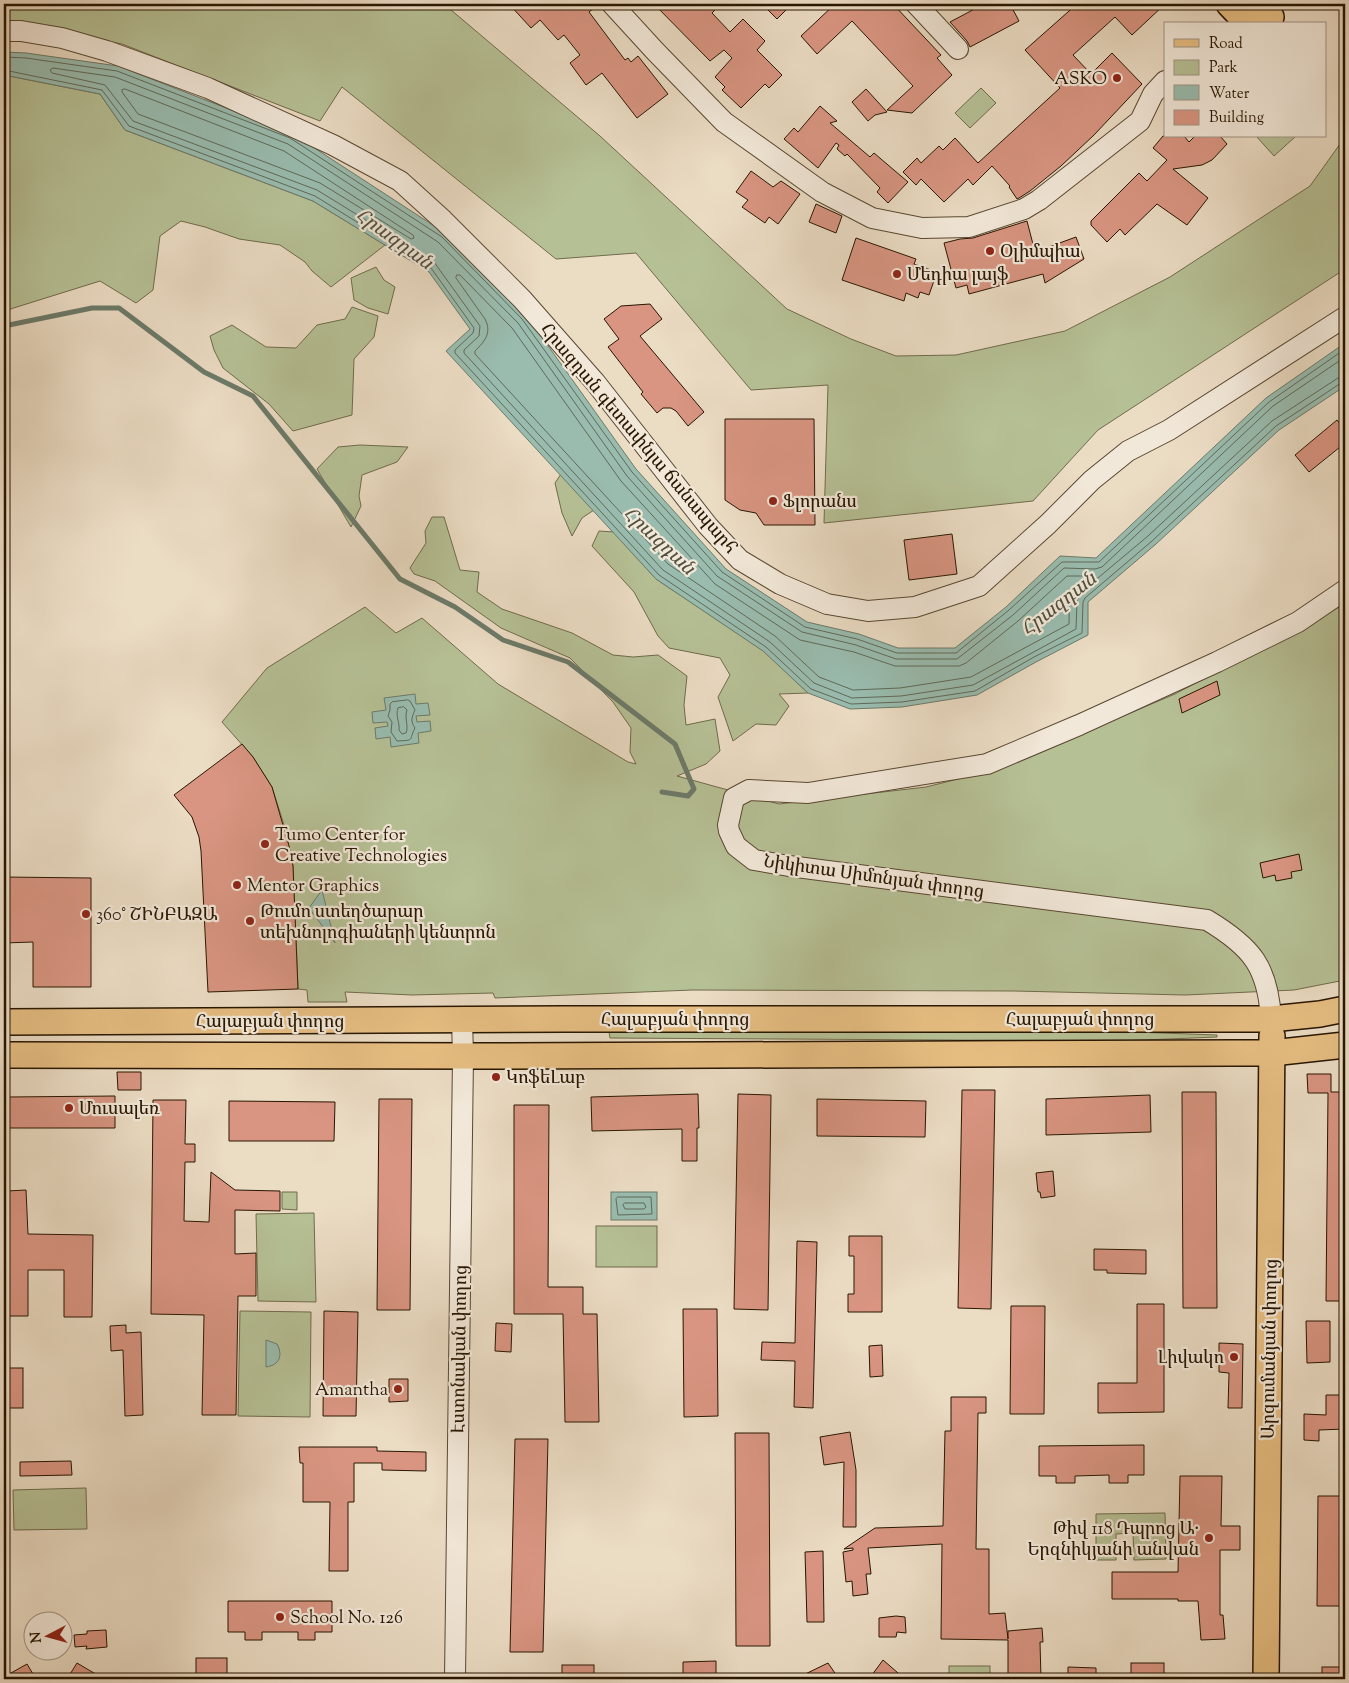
<svg xmlns="http://www.w3.org/2000/svg" width="1349" height="1683" font-family="'Sorts Mill Goudy','Noto Serif Armenian',serif">
<style>
.green{fill:#b6c095;stroke:#6f6b4b}
.water{fill:#99bcaf;stroke:#6c7a69}
.lines{fill:none;stroke-linecap:round;stroke-linejoin:round}
.shore{stroke:#606958;stroke-width:1}
.stream{stroke:#6c7a69;stroke-width:5}
.building{fill:#d99582;stroke:#281601}
.minor-casing{stroke:#594832;stroke-width:22}
.major-casing{stroke:#281601;stroke-width:28}
.minor{stroke:#f2e8d9;stroke-width:20}
.major{stroke:#e6be82;stroke-width:25}
.poi-dot{fill:#8f2418;stroke:#f2e8d9;stroke-width:2}
.labels{text-anchor:middle;stroke-width:4.5;stroke-linejoin:round;paint-order:stroke}
.poi-label{font-size:18px;fill:#281601;stroke:#f2e8d9;text-anchor:start}
.street-label{font-size:18px;fill:#281601;stroke:#f2e8d9}
.water-label{font-size:19px;font-style:italic;fill:#50503e;stroke:#f2e8d9}
</style>
<rect width="100%" height="100%" fill="#ebdcc4"/>
<filter id="stains"><feTurbulence type="fractalNoise" baseFrequency=".004" numOctaves="4"/><feColorMatrix values="0 0 0 0 .2 0 0 0 0 .09 0 0 0 0 .02 0 0 0 .5 -.17"/></filter>
<radialGradient id="worn" r=".72"><stop offset=".6" stop-color="#630" stop-opacity="0"/><stop offset="1" stop-color="#630" stop-opacity=".3"/></radialGradient>
<g class="green">
<path d="M4 4H444L600 136 787 309 851 339 896 356 956 355 1065 331 1170 277 1310 186 1345 137V269L1098 430 1033 501 824 523 828 385 751 390 636 253 556 259 342 87 320 121 122 44 14 22 4 25Z"/>
<path d="M4 75 100 94 125 130 313 201 385 245 331 287 312 271 305 262 280 245 239 239 205 227 181 221 160 236 153 290 136 303 100 281 4 311Z"/>
<path d="M981 88 996 103 970 128 955 113Z"/>
<path d="M1256 136H1296L1274 156Z"/>
<path d="M376 267 384 280 395 287 388 314 368 308 354 300 351 278Z"/>
<path d="M352 307 378 316 374 337 354 359 352 415 293 431 269 404 223 368 214 350 210 336 232 325 266 347 296 348 317 325 345 319Z"/>
<path d="M360 445 408 447 397 462 362 475 359 496 361 506 351 527 317 469 338 447Z"/>
<path d="M561 474 594 510 582 518 572 536 562 513 555 483Z"/>
<path d="M432 517H444L460 570 479 572 477 592 502 609 572 633 613 655 633 657 658 655 687 676 684 705 686 725 715 719 720 751 706 764 677 776 779 804 926 787 998 769 1175 694 1345 604V980L1294 990 1185 995 1014 991 692 990 495 998 493 993 412 995 345 992 347 1002H308L307 990 298 989 293 866 285 828 272 787 253 757 222 722 267 668 365 607 396 633 422 618 498 684 628 762 636 764 630 752 631 728 613 702 570 658 501 628 435 581 414 574 410 568 426 543 425 531Z"/>
<path d="M599 531 614 532 656 579 764 651 808 693 779 694 789 706 776 725 756 724 733 741 718 697 730 675 720 658 669 648 658 636 634 592 592 546Z"/>
<path d="M880 1029H1052L1217 1035V1037L1120 1041 610 1038 609 1032H769Z"/>
<path d="M282 1192H297V1210L282 1209Z"/>
<path d="M314 1213 316 1302 258 1301 256 1214Z"/>
<rect x="596" y="1226" width="61" height="41"/>
<path d="M240 1311 311 1312 310 1417 238 1416Z"/>
<path d="M86 1488 87 1529 14 1530 13 1490Z"/>
<path d="M1165 1513 1166 1559 1134 1560 1133 1533 1116 1534V1560H1096V1514Z"/>
<rect x="949" y="1666" width="41" height="13"/>
</g>
<g class="water">
<path d="M4 52 26 53 118 66 293 134 445 233 526 315 636 469 726 569 807 622 859 634 898 648H955L1006 607 1060 556 1096 558 1266 398 1345 343V386L1279 430 1156 544 1088 602V635L1036 662 977 695 902 707 850 709 808 693 763 651 656 579 446 351 470 329 429 272 313 201 125 130 100 94 4 75Z"/>
<path d="M415 694 416 704 428 703 430 715 416 716 417 722 430 721 431 731 418 733 419 743 391 747 390 737 376 739 375 728 388 726 387 722 373 723 372 712 386 710 384 698Z"/>
<path d="M322 890 335 943 309 908Z"/>
<rect x="611" y="1192" width="46" height="28"/>
<path d="M266 1340 277 1344C283 1355 280 1365 266 1367Z"/>
</g>
<g class="lines">
<g class="shore">
<path d="M4 57 26 58 117 71 290 138 442 237 522 319 632 472 722 572 805 627 857 639 897 653H956L1009 610 1062 562H1099L1269 402 1345 349"/>
<path d="M4 70 102 90 129 126 315 196 431 268 474 328 473 333 455 350V353L659 575 766 647 811 689 851 704 902 702 975 691 1034 657 1082 633 1083 602 1085 598 1152 541 1276 426 1341 383 1345 382"/>
<path d="M125 89 284 151 413 235 414 238 411 239 320 183 138 114 122 92V90Z"/>
<path d="M457 275H460L512 328 621 481 715 584 800 640 854 652 895 666H959L966 663 1018 621 1067 576H1083L1084 580C1065 598 1070 600 1069 624L971 677 900 688 853 690 819 677 775 636 668 564 475 354V351C485 341 492 333 485 319L456 278Z"/>
<path d="M1345 357 1273 406 1102 567 1095 569 1064 568 1013 615 957 659H896L856 645 802 632 717 576 627 476 518 323 438 242 288 144 115 77 53 68 50 70 52 73 105 85 133 121 317 190 434 262 480 326 479 336 464 350V353L663 570 770 642 814 683 852 698 901 696 973 685 1076 629 1077 601 1080 593 1148 536 1272 421 1338 378 1345 376"/>
<path d="M408 700 410 701 415 710C412 717 410 721 415 728 408 741 416 740 397 741L391 732 392 722 388 716 390 710V704L392 702Z"/>
<path d="M404 707 407 710C404 718 409 726 406 733L402 734 399 730C400 722 395 716 398 708Z"/>
<path d="M618 1197H651L652 1214 618 1215 616 1199Z"/>
<path d="M625 1203H644L646 1207 644 1209H625L623 1205Z"/>
</g>
<path class="stream" d="M4 326 92 308H119L204 372 253 396 400 579 455 607 503 640 568 662 675 744 694 789 688 796 662 792"/>
</g>
<g class="building">
<path d="M509 4H599L589 12 625 60 628 58 631 62 638 56 668 94 637 118 602 73 586 85 570 63 580 55 564 35 558 40 540 20 531 28Z"/>
<path d="M654 4H721L712 13 730 32 743 19 765 41 757 50 782 75 769 88 765 84 741 108 722 90 725 87 715 77 732 58 724 50 710 61Z"/>
<path d="M762 4H792L777 19Z"/>
<path d="M835 4H893L941 55 937 58 952 75 912 113 887 110 913 86 852 21 817 54 801 36Z"/>
<path d="M984 4H1010L1019 21 970 47 967 41 950 22Z"/>
<path d="M1077 4H1165L1132 35 1115 17 1073 55 1091 74 1112 53 1142 84 1094 135 1061 166 1030 191 1019 198 1017 199 1009 187 1010 186 992 166 973 185 968 179 944 202 921 179 916 185 903 172 917 158 921 163 939 146 943 150 955 138 978 163 1060 88 1025 50Z"/>
<path d="M866 89 887 112 875 115 868 121 852 102Z"/>
<path d="M820 106 837 121 830 123 870 157 874 153 908 182 888 203 877 192 880 188 847 154 845 156 837 149 839 145 836 143 818 168 784 139 794 128 798 132Z"/>
<path d="M1163 136H1184L1189 142 1195 136H1220L1227 144 1212 160 1202 165 1173 169 1208 198 1187 225 1157 204 1125 235 1120 229 1107 242 1091 225V221L1139 173 1147 181 1167 160 1153 148Z"/>
<path d="M751 171 773 187 781 181 800 194 778 224 769 217 765 223 742 207 748 200 736 192Z"/>
<path d="M816 204 842 216 836 233 809 222Z"/>
<path d="M1027 221 1035 252 1076 237 1084 259 1045 283 1043 274 969 294 967 285 956 288 944 243 960 239 973 238Z"/>
<path d="M856 238 916 259 914 264 937 272 929 295 920 292 918 298 906 293 904 301 842 280Z"/>
<path d="M650 304 662 319 640 336 704 412 688 426 676 411 671 408H663L657 413 641 394 643 392 608 347 619 339 604 319 621 306Z"/>
<path d="M725 419H814L815 525H764L756 513 740 510 725 500Z"/>
<path d="M1337 420 1345 430V443L1309 472 1295 455Z"/>
<path d="M952 534 957 574 909 580 904 540Z"/>
<path d="M1217 681 1220 695 1182 713 1179 699Z"/>
<path d="M242 744 253 757 272 787 289 846 293 866 298 989 208 992 201 851 199 837 192 817 174 795Z"/>
<path d="M1299 854 1302 870 1291 872 1292 878 1276 881 1275 875 1263 878 1260 863Z"/>
<path d="M4 877 91 878V987H33V942L4 943Z"/>
<path d="M117 1072H141V1090H118Z"/>
<path d="M1307 1074H1331V1092H1345V1301H1326L1328 1093H1308Z"/>
<path d="M962 1090H995L991 1309 958 1308Z"/>
<path d="M1182 1092H1216L1217 1308H1183Z"/>
<path d="M698 1094 699 1128H697V1161H682V1129L592 1131 591 1097Z"/>
<path d="M738 1094 771 1095 768 1310 734 1309Z"/>
<path d="M1150 1095 1151 1132 1046 1135V1099Z"/>
<path d="M115 1096V1128H7V1097Z"/>
<path d="M379 1099H412L410 1310H377Z"/>
<path d="M817 1099 926 1101 925 1137 817 1136Z"/>
<path d="M153 1100H186L185 1144H195V1162H185L184 1221 209 1222 211 1172 235 1190 280 1191V1211L235 1210V1254L256 1253V1296H238L236 1415H202L204 1315 151 1314Z"/>
<path d="M229 1101 335 1102 334 1141H229Z"/>
<path d="M514 1105H549L548 1287H583V1314H597L599 1422H565L563 1314H514Z"/>
<path d="M1053 1171 1055 1196 1041 1198 1040 1192H1038L1036 1173Z"/>
<path d="M26 1190 28 1234 93 1235 92 1317H64V1270H28V1316H4L5 1234H8L7 1191Z"/>
<path d="M849 1236H882V1312H848V1294H854V1256H849Z"/>
<path d="M797 1241 817 1242 813 1408 794 1407 795 1361 761 1360 762 1342 795 1343Z"/>
<path d="M1094 1249 1146 1250V1274L1107 1273V1270H1094Z"/>
<path d="M1137 1304H1164V1412L1098 1413V1383H1137Z"/>
<path d="M1011 1306H1045L1044 1414H1010Z"/>
<path d="M683 1309H717L718 1416 684 1417Z"/>
<path d="M324 1311 358 1312 356 1416H323Z"/>
<path d="M1306 1321H1330V1362L1307 1363Z"/>
<path d="M496 1323 512 1324 511 1352 495 1351Z"/>
<path d="M126 1325V1333L141 1332 143 1415 125 1416 123 1350 111 1351 110 1326Z"/>
<path d="M1219 1343 1243 1344 1242 1408H1228L1229 1373 1219 1372Z"/>
<path d="M882 1345 883 1376 870 1377 869 1346Z"/>
<rect x="4" y="1368" width="19" height="40"/>
<path d="M389 1379H408V1401L389 1402Z"/>
<path d="M1326 1395H1345V1429L1319 1430V1441L1304 1440V1414L1326 1415Z"/>
<path d="M951 1397H986V1413H978L976 1549H989V1614L1005 1613 1008 1639V1631L1042 1628 1043 1642H1040L1041 1679H1008V1640L941 1639 942 1544 868 1548 871 1574H866L868 1594 853 1596 852 1581 846 1582 843 1552 853 1550V1548L844 1549 875 1528 943 1526 945 1431H951Z"/>
<path d="M850 1432 856 1470V1527H843L844 1462 824 1465 820 1437Z"/>
<path d="M735 1433H769L770 1646H736Z"/>
<path d="M515 1439H548L543 1652H510Z"/>
<path d="M1144 1445V1475H1128V1483H1109V1475L1075 1476V1483H1056V1476H1039V1446Z"/>
<path d="M299 1447H377V1451L426 1452V1471L382 1470V1463H354V1502H348V1571H329L330 1502H303V1463H300Z"/>
<path d="M71 1461 72 1475 20 1476V1462Z"/>
<path d="M1180 1476H1222L1221 1526H1240V1550H1220V1615H1223L1225 1639 1201 1640 1198 1601H1178V1599H1112V1572H1178Z"/>
<path d="M1318 1496H1345V1606H1317Z"/>
<path d="M823 1551 824 1622H807L805 1552Z"/>
<path d="M228 1601H332V1632H315V1640H298V1632H262V1640H245V1632H228Z"/>
<path d="M896 1616 905 1617 906 1633 897 1632 896 1637H879V1618Z"/>
<path d="M106 1630 107 1647 86 1649 87 1646 75 1647 74 1635 87 1634V1631Z"/>
<rect x="196" y="1658" width="31" height="21"/>
<path d="M883 1660 905 1679H869Z"/>
<path d="M716 1661V1679H683V1662Z"/>
<path d="M77 1663 104 1679H67Z"/>
<path d="M828 1663 839 1679H795Z"/>
<rect x="1131" y="1663" width="33" height="16"/>
<path d="M27 1664 36 1679H4V1677Z"/>
<rect x="562" y="1665" width="32" height="14"/>
<path d="M1068 1667 1096 1668V1679H1068Z"/>
<rect x="1322" y="1667" width="23" height="12"/>
</g>
<g class="lines">
<g class="minor-casing">
<g id="minor">
<path d="M612 4 655 51 724 122 822 192 872 218 922 228 969 227 1024 209 1039 200 1140 121 1153 94 1165 81"/>
<path d="M916 4 958 49"/>
<path d="M4 31H21L62 38 107 51 208 88 333 145 400 181 443 220 522 299 595 382 708 526 740 560 780 584 827 604 868 611 915 607 979 586 1048 524 1092 480 1128 451 1169 430 1345 317"/>
<path d="M1271 1019C1268 967 1252 947 1207 920L789 866 754 860 736 846 729 831 728 825 734 798 749 790 808 793 987 764 1079 725 1217 662 1298 622 1345 590"/>
<path d="M455 1679 463 1056 462 1019"/>
</g>
</g>
<g class="major-casing">
<g id="major">
<path d="M1229 4 1248 24"/>
<path d="M1259 4 1271 17"/>
<path d="M4 1022 565 1019H1271L1320 1014 1345 1009"/>
<path d="M4 1055 482 1056 1233 1053H1272L1345 1045"/>
<path d="M1266 1679 1272 1036"/>
</g>
</g>
<use href="#minor" class="minor"/>
<use href="#major" class="major"/>
</g>
<g class="poi-dot">
<circle cx="1117" cy="78" r="5"/>
<circle cx="990" cy="251" r="5"/>
<circle cx="897" cy="274" r="5"/>
<circle cx="773" cy="501" r="5"/>
<circle cx="265" cy="844" r="5"/>
<circle cx="237" cy="885" r="5"/>
<circle cx="86" cy="914" r="5"/>
<circle cx="250" cy="921" r="5"/>
<circle cx="496" cy="1077" r="5"/>
<circle cx="69" cy="1108" r="5"/>
<circle cx="1234" cy="1357" r="5"/>
<circle cx="398" cy="1389" r="5"/>
<circle cx="1209" cy="1538" r="5"/>
<circle cx="280" cy="1617" r="5"/>
</g>
<g class="labels">
<g class="poi-label">
<text x="1107" y="84" text-anchor="end">ASKO</text>
<text x="1000" y="257">Օլիմպիա</text>
<text x="907" y="280">Մեդիա լայֆ</text>
<text x="783" y="507">Ֆլորանս</text>
<text x="275" y="840">Tumo Center for<tspan x="275" dy="21">Creative Technologies</tspan></text>
<text x="247" y="891">Mentor Graphics</text>
<text x="260" y="917">Թումո ստեղծարար<tspan x="260" dy="21">տեխնոլոգիաների կենտրոն</tspan></text>
<text x="96" y="920">360° ՇԻՆԲԱԶԱ</text>
<text x="506" y="1083">ԿոֆեԼաբ</text>
<text x="79" y="1114">Մուսալեռ</text>
<text x="1224" y="1363" text-anchor="end">Լիվակո</text>
<text x="388" y="1395" text-anchor="end">Amantha</text>
<text x="1199" y="1534" text-anchor="end">Թիվ 118 Դպրոց Ա․<tspan x="1199" dy="21">Երզնիկյանի անվան</tspan></text>
<text x="290" y="1623">School No. 126</text>
</g>
<g class="street-label">
<text transform="translate(639 438) rotate(50)" y="6">Հրազդան գետափնյա ճանապարհ</text>
<text transform="translate(874 876) rotate(8)" y="6">Նիկիտա Սիմոնյան փողոց</text>
<text x="675" y="1025">Հալաբյան փողոց</text>
<text x="1080" y="1025">Հալաբյան փողոց</text>
<text x="270" y="1027">Հալաբյան փողոց</text>
<text transform="translate(459 1349) rotate(-89)" y="6">Էստոնական փողոց</text>
<text transform="translate(1269 1349) rotate(-89)" y="6">Արզումանյան փողոց</text>
</g>
<g class="water-label">
<text transform="translate(395 238) rotate(36)" y="7">Հրազդան</text>
<text transform="translate(660 540) rotate(43)" y="7">Հրազդան</text>
<text transform="translate(1058 603) rotate(-38)" y="7">Հրազդան</text>
</g>
</g>
<rect width="1349" height="1683" fill="none" stroke="#ebdcc4" stroke-width="20"/>
<rect x="5" y="5" width="1339" height="1673" fill="none" stroke="#281601" stroke-width="2.5"/>
<rect x="10" y="10" width="1329" height="1663" fill="none" stroke="#281601"/>
<rect x="1164" y="22" width="162" height="115" fill="#f2e8d9" stroke="#a19483"/>
<rect x="1174" y="39" width="25" height="8" fill="#e6be82" stroke="#a19483"/>
<text x="1209" y="48" font-size="15" fill="#281601">Road</text>
<rect x="1174" y="60" width="25" height="15" fill="#b6c095" stroke="#a19483"/>
<text x="1209" y="72" font-size="15" fill="#281601">Park</text>
<rect x="1174" y="85" width="25" height="15" fill="#99bcaf" stroke="#a19483"/>
<text x="1209" y="98" font-size="15" fill="#281601">Water</text>
<rect x="1174" y="110" width="25" height="15" fill="#d99582" stroke="#a19483"/>
<text x="1209" y="122" font-size="15" fill="#281601">Building</text>
<g transform="translate(48 1636) rotate(264)"><circle r="24" fill="#f2e8d9" stroke="#a19483"/>
<path d="M0-4L9 19L0 12L-9 19Z" fill="#8f2418"/>
<text y="-8" font-size="14" font-weight="bold" text-anchor="middle" fill="#281601">N</text>
</g>
<rect width="100%" height="100%" filter="url(#stains)"/>
<rect width="100%" height="100%" fill="url(#worn)"/>
</svg>
